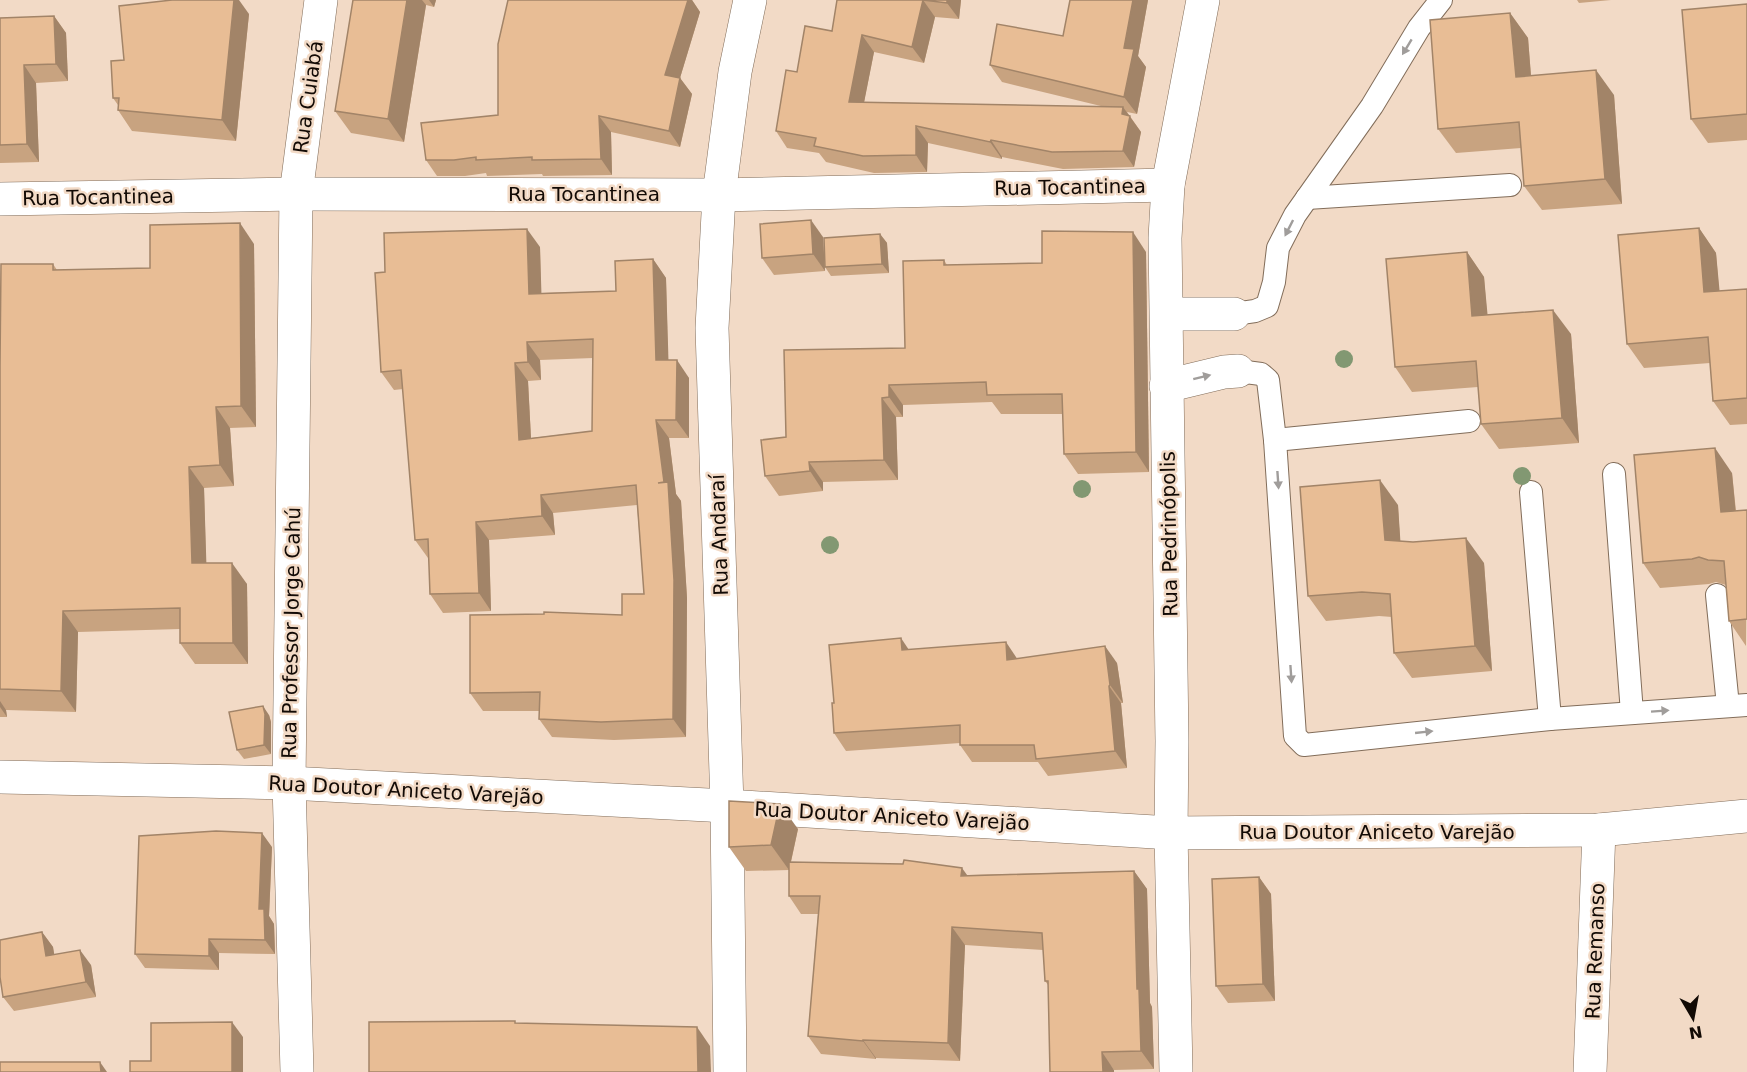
<svg xmlns="http://www.w3.org/2000/svg" width="1747" height="1072" font-family="'DejaVu Sans',sans-serif">
<style>
.lines{fill:none;stroke-linecap:round;stroke-linejoin:round}
.service-casing{stroke:#826d5a;stroke-width:24}
.minor-casing{stroke:#826d5a;stroke-width:34}
.tertiary-casing{stroke:#826d5a;stroke-width:34}
.service{stroke:#fff;stroke-width:22}
.minor{stroke:#fff;stroke-width:33}
.tertiary{stroke:#fff;stroke-width:33}
.tree{fill:#829872}
.wall{fill:#c8a380;fill-rule:evenodd}
.shaded-wall{fill:#a28468}
.building{fill:#e8bd95;stroke:#a28468;stroke-width:1.5;fill-rule:evenodd}
.oneway{fill:#a09d9b}
.labels{text-anchor:middle;stroke-width:5;stroke-linejoin:round;paint-order:stroke}
.street-label{font-size:20px;fill:#120a05;stroke:#f2dac6}
</style>
<rect width="100%" height="100%" fill="#f2dac6"/>
<g class="lines">
<g class="service-casing">
<g id="service">
<path d="M1307 198 1510 185"/>
<path d="M1234 314 1255 311 1267 306 1274 282 1278 248 1295 215 1372 106 1419 28 1441 0"/>
<path d="M1238 371 1261 374 1268 380 1275 440 1295 736 1304 745 1550 719 1747 705"/>
<path d="M1275 440 1469 421"/>
<path d="M1614 474 1632 713"/>
<path d="M1531 492 1550 719"/>
<path d="M1717 595 1728 706"/>
</g>
</g>
<g class="minor-casing">
<g id="minor">
<path d="M0 199 296 194 719 195 1168 185"/>
<path d="M1167 314H1234"/>
<path d="M1166 386 1224 372 1238 371"/>
<path d="M1171 833 1599 830 1747 816"/>
<path d="M297 1072 289 783 296 194 321 0"/>
<path d="M730 1072 727 806 712 328 719 195 735 72 750 0"/>
<path d="M1590 1072 1599 830"/>
</g>
</g>
<g class="tertiary-casing">
<g id="tertiary">
<path d="M0 777 289 783 727 806 1171 833"/>
<path d="M1176 1072 1171 833 1172 741 1165 238 1168 185 1203 0"/>
</g>
</g>
<use href="#service" class="service"/>
<use href="#minor" class="minor"/>
<use href="#tertiary" class="tertiary"/>
</g>
<g class="tree">
<circle cx="1344" cy="359" r="9"/>
<circle cx="1522" cy="476" r="9"/>
<circle cx="1082" cy="489" r="9"/>
<circle cx="830" cy="545" r="9"/>
</g>
<g class="wall">
<path d="M353 0H436L434 7 426 5 404 142 351 133 335 111Z"/>
<path d="M508 0H692L700 12 680 78 692 94 680 147 611 132 612 175 543 176 542 174 487 176 486 173 465 176H437L426 160 498 115Z"/>
<path d="M837 0H961L959 19 935 17 924 63 874 52 864 102 1105 107 1002 82 990 65 1063 36 1070 0H1148L1138 56 1146 67 1137 114 1127 112 1141 132 1134 167 1063 169 1002 157V159L928 143 927 172 874 173 826 162 819 153 787 148 776 131 797 72 832 31Z"/>
<path d="M1577 0H1611L1579 3Z"/>
<path d="M1747 4V140L1708 143 1691 119Z"/>
<path d="M1510 13 1528 38 1531 76 1614 95 1622 204 1542 210 1524 186 1521 148 1456 153 1438 129Z"/>
<path d="M249 14 236 141 132 131 118 110V105L113 98 124 60Z"/>
<path d="M54 16 66 33 68 81 36 83 39 162 0 163V18Z"/>
<path d="M1699 228 1716 253 1719 291 1747 289V424L1730 425 1713 401 1710 363 1644 368 1627 344Z"/>
<path d="M880 234 887 243 889 273 831 276 825 267Z"/>
<path d="M823 237 825 271 774 275 762 258Z"/>
<path d="M254 244 256 427 230 428 234 486 204 488 206 563 247 584 248 664H195L180 643V629L78 632 76 712 6 710 7 717H0V366L53 264 57 270 150 268Z"/>
<path d="M540 247 541 293 616 291 653 259 666 278 668 360 689 378V438H669L676 494 681 501 687 598 686 737 614 740 552 737 539 719V711H483L470 693 622 615 644 594 637 505 553 513 555 535 489 540 491 611 443 613 430 594 429 558H428L415 540 403 389 394 390 381 372 385 272ZM593 358 592 431 531 438 528 381 541 380 540 360Z"/>
<path d="M1146 252 1149 472 1078 474 1064 454 1063 414H1001L992 402 903 405V417H896L898 480 823 482V491L779 496 765 476 786 437 905 348 944 260 947 265 1042 263Z"/>
<path d="M1467 252 1484 277 1487 315 1571 334 1579 443 1499 449 1481 424 1478 387 1412 392 1395 367Z"/>
<path d="M1732 473 1736 511 1747 510 1746 646 1729 621 1726 585 1716 582 1709 584 1660 588 1643 563Z"/>
<path d="M1398 505 1400 541 1484 563 1492 671 1412 678 1394 653 1392 617 1379 616 1326 621 1308 596Z"/>
<path d="M909 649 1017 658 1117 663 1123 703H1121L1127 768 1048 776 1038 762H972L960 745V743L846 751 834 733V703Z"/>
<path d="M269 715 271 722V754L244 759 237 750Z"/>
<path d="M798 829 791 862 968 875 1134 871 1147 889 1150 1003 1152 1007 1154 1069 1114 1070 1045 981 1043 950 965 945 960 1061 876 1058V1059L821 1054 808 1036 818 914H801L789 896V870L746 871 729 847Z"/>
<path d="M272 847 269 916 274 924 275 954 219 953V970L145 968 135 954Z"/>
<path d="M1259 877 1271 894 1275 1001 1228 1003 1216 986Z"/>
<path d="M42 932 53 947 54 955 91 965 96 997 14 1011 3 997Z"/>
</g>
<g class="shaded-wall">
<path d="M234 0H239L249 14 236 141 222 120Z"/>
<path d="M407 0H422L426 5 404 142 388 119Z"/>
<path d="M429 0H436L434 7Z"/>
<path d="M688 0H692L700 12 676 91 665 75Z"/>
<path d="M923 0 935 17 924 63 912 47Z"/>
<path d="M947 0H961L959 19 947 3Z"/>
<path d="M1133 0H1148L1138 56 1146 67 1137 114 1124 97V48Z"/>
<path d="M1510 13 1528 38 1533 102 1516 77Z"/>
<path d="M54 16 66 33 68 81 56 64Z"/>
<path d="M862 35 874 52 861 118 849 102Z"/>
<path d="M24 65 36 83 39 162 27 144Z"/>
<path d="M1596 70 1614 95 1622 204 1605 179Z"/>
<path d="M680 78 692 94 680 147 669 131Z"/>
<path d="M1123 107 1141 132 1134 167 1123 151 1122 114Z"/>
<path d="M599 116 611 132 612 175 601 159Z"/>
<path d="M916 126 928 143 927 172 916 155Z"/>
<path d="M991 140 1002 157V159L990 142Z"/>
<path d="M811 220 823 237 825 271 813 254Z"/>
<path d="M240 223 254 244 256 427 241 406Z"/>
<path d="M1699 228 1716 253 1722 317 1704 292Z"/>
<path d="M527 229 540 247 542 312 529 294Z"/>
<path d="M1133 232 1146 252 1149 472 1136 452Z"/>
<path d="M880 234 887 243 889 273 882 264Z"/>
<path d="M1467 252 1484 277 1490 341 1472 316Z"/>
<path d="M653 259 666 278 669 378 656 360Z"/>
<path d="M1553 310 1571 334 1579 443 1562 418Z"/>
<path d="M527 342 540 360 541 380 528 362Z"/>
<path d="M677 360 689 378V438L676 420Z"/>
<path d="M515 363 528 381 532 458 519 440Z"/>
<path d="M889 385 903 405V417L889 397Z"/>
<path d="M882 398 896 417 898 480 884 460Z"/>
<path d="M216 407 230 428 234 486 220 465Z"/>
<path d="M656 420 669 438 676 494 681 501 687 598 686 737 673 719 664 482Z"/>
<path d="M1715 448 1732 473 1738 537 1721 512Z"/>
<path d="M809 462 823 482V491L810 471Z"/>
<path d="M189 467 204 488 207 584 192 563Z"/>
<path d="M1380 480 1398 505 1402 565 1385 540Z"/>
<path d="M541 495 553 513 555 535 542 516Z"/>
<path d="M476 522 489 540 491 611 479 593Z"/>
<path d="M1466 538 1484 563 1492 671 1475 646Z"/>
<path d="M232 563 247 584 248 664 233 643Z"/>
<path d="M63 611 78 632 76 712 61 691Z"/>
<path d="M901 638 913 656 902 650Z"/>
<path d="M1006 642 1018 660H1007Z"/>
<path d="M1105 646 1117 663 1123 703 1110 685Z"/>
<path d="M1109 686 1121 703 1127 768 1115 751Z"/>
<path d="M0 701 6 710 7 717 0 707Z"/>
<path d="M263 706 269 715 271 722V754L264 745Z"/>
<path d="M780 804 798 829 789 870 771 845Z"/>
<path d="M262 833 272 847 269 916 274 924 275 954 265 940 259 909Z"/>
<path d="M962 868 975 886 961 876Z"/>
<path d="M1134 871 1147 889 1150 1003 1152 1007 1154 1069 1141 1051 1137 989Z"/>
<path d="M1259 877 1271 894 1275 1001 1263 984Z"/>
<path d="M952 927 965 945 960 1061 948 1043Z"/>
<path d="M42 932 53 947 57 971 46 956Z"/>
<path d="M209 939 219 953V970L209 956Z"/>
<path d="M80 950 91 965 96 997 86 982Z"/>
<path d="M232 1022 243 1037V1072H232Z"/>
<path d="M697 1027 710 1046 711 1072H698Z"/>
<path d="M863 1040 876 1058V1059L863 1041Z"/>
<path d="M1102 1052 1114 1070V1072H1103Z"/>
<path d="M100 1062 107 1072H101Z"/>
</g>
<g class="building">
<path d="M172 0H234L222 120 118 110 119 98H113L111 61 124 60 119 6Z"/>
<path d="M353 0H407L388 119 335 111Z"/>
<path d="M508 0H688L665 75 680 78 669 131 599 116 601 159 532 160V157L476 160V157L454 160H426L421 123 498 115V44Z"/>
<path d="M837 0H947V3L923 0 912 47 862 35 849 102 1123 107 1122 114 1130 116 1123 151 1052 152 991 140 990 142 916 126V155L863 156 814 146 816 138 776 131 786 70 797 72 805 26 832 31Z"/>
<path d="M1070 0H1133L1124 48 1134 49 1124 97 990 65 997 24 1063 36Z"/>
<path d="M1747 4V114L1691 119 1682 10Z"/>
<path d="M1510 13 1516 77 1596 70 1605 179 1524 186 1519 122 1438 129 1430 20Z"/>
<path d="M54 16 56 64 24 65 27 144 0 145V18Z"/>
<path d="M811 220 813 254 762 258 760 224Z"/>
<path d="M240 223 241 406 216 407 220 465 189 467 192 563H232L233 643H180V608L63 611 61 691 0 689V366L1 264H53V270L150 268V225Z"/>
<path d="M1699 228 1704 292 1747 289V398L1713 401 1708 337 1627 344 1618 235Z"/>
<path d="M527 229 529 294 616 291 615 261 653 259 656 360H677L676 420H656L664 482 658 483 668 482 674 580 673 719 601 722 539 719 540 692 470 693V615L544 614V612L622 615V594H644L636 485 541 495 542 516 476 522 479 593 430 594 428 539 415 540 401 370 381 372 375 273 385 272 384 233ZM593 339 592 431 519 440 515 363 528 362 527 342Z"/>
<path d="M1042 231 1133 232 1136 452 1064 454 1062 394 987 395 986 382 889 385V397L882 398 884 460 809 462 810 471 765 476 761 440 786 437 784 350 905 348 903 261 944 260V265L1042 263Z"/>
<path d="M880 234 882 264 825 267 824 238Z"/>
<path d="M1467 252 1472 316 1553 310 1562 418 1481 424 1476 361 1395 367 1386 259Z"/>
<path d="M1715 448 1721 512 1747 510V619L1729 621 1724 561 1708 560 1699 557 1692 559 1643 563 1634 455Z"/>
<path d="M1380 480 1385 540 1413 542 1466 538 1475 646 1394 653 1390 594 1362 592 1308 596 1300 487Z"/>
<path d="M901 638 902 650 1006 642 1007 660 1105 646 1110 685 1109 686 1115 751 1036 759 1034 745H960V725L834 733 832 703H834L829 645Z"/>
<path d="M263 706 265 714 264 745 237 750 229 712Z"/>
<path d="M729 801 780 804 771 845 729 847Z"/>
<path d="M216 831 262 833 259 909H264L265 940 209 939V956L135 954 139 836Z"/>
<path d="M904 860 962 868 961 876 1134 871 1137 989H1139L1141 1051 1102 1052 1103 1072H1050L1048 981H1045L1042 933 952 927 948 1043 863 1040V1041L808 1036 820 896H789V862L903 864Z"/>
<path d="M1259 877 1263 984 1216 986 1212 879Z"/>
<path d="M42 932 46 956 80 950 86 982 3 997 0 977V940Z"/>
<path d="M515 1021V1023L697 1027 698 1072H369V1022Z"/>
<path d="M232 1022V1072H130V1061H151V1023Z"/>
<path d="M0 1062H100L101 1072H0Z"/>
</g>
<defs><path id="oneway-solid" d="M-6-.8H1V-3.2L6.5 0L1 3.2V.8H-6Z" transform="scale(1.5)"/></defs>
<g class="oneway">
<use href="#oneway-solid" transform="translate(1407 47) rotate(121)"/>
<use href="#oneway-solid" transform="translate(1289 228) rotate(117)"/>
<use href="#oneway-solid" transform="translate(1202 377) rotate(-14)"/>
<use href="#oneway-solid" transform="translate(1278 480) rotate(86)"/>
<use href="#oneway-solid" transform="translate(1291 674) rotate(86)"/>
<use href="#oneway-solid" transform="translate(1660 711) rotate(-4)"/>
<use href="#oneway-solid" transform="translate(1424 732) rotate(-6)"/>
</g>
<g class="labels">
<g class="street-label">
<text transform="translate(308 97) rotate(-82)" y="7">Rua Cuiabá</text>
<text transform="translate(1070 187) rotate(-1)" y="7">Rua Tocantinea</text>
<text x="584" y="201">Rua Tocantinea</text>
<text transform="translate(98 197) rotate(-1)" y="7">Rua Tocantinea</text>
<text transform="translate(1169 534) rotate(-91)" y="7">Rua Pedrinópolis</text>
<text transform="translate(719 535) rotate(-92)" y="7">Rua Andaraí</text>
<text transform="translate(291 633) rotate(-89)" y="7">Rua Professor Jorge Cahú</text>
<text transform="translate(406 790) rotate(3)" y="7">Rua Doutor Aniceto Varejão</text>
<text transform="translate(892 816) rotate(3)" y="7">Rua Doutor Aniceto Varejão</text>
<text x="1377" y="839">Rua Doutor Aniceto Varejão</text>
<text transform="translate(1595 951) rotate(-88)" y="7">Rua Remanso</text>
</g>
</g>
<g transform="translate(1693 1018) rotate(170)" stroke="#f2dac6" stroke-width="4.5" paint-order="stroke">
<path d="M0-4.5L10 22L0 15L-10 22Z" fill="#120a05"/>
<text y="-9" font-size="16" font-weight="bold" text-anchor="middle" fill="#120a05">N</text>
</g>
</svg>
